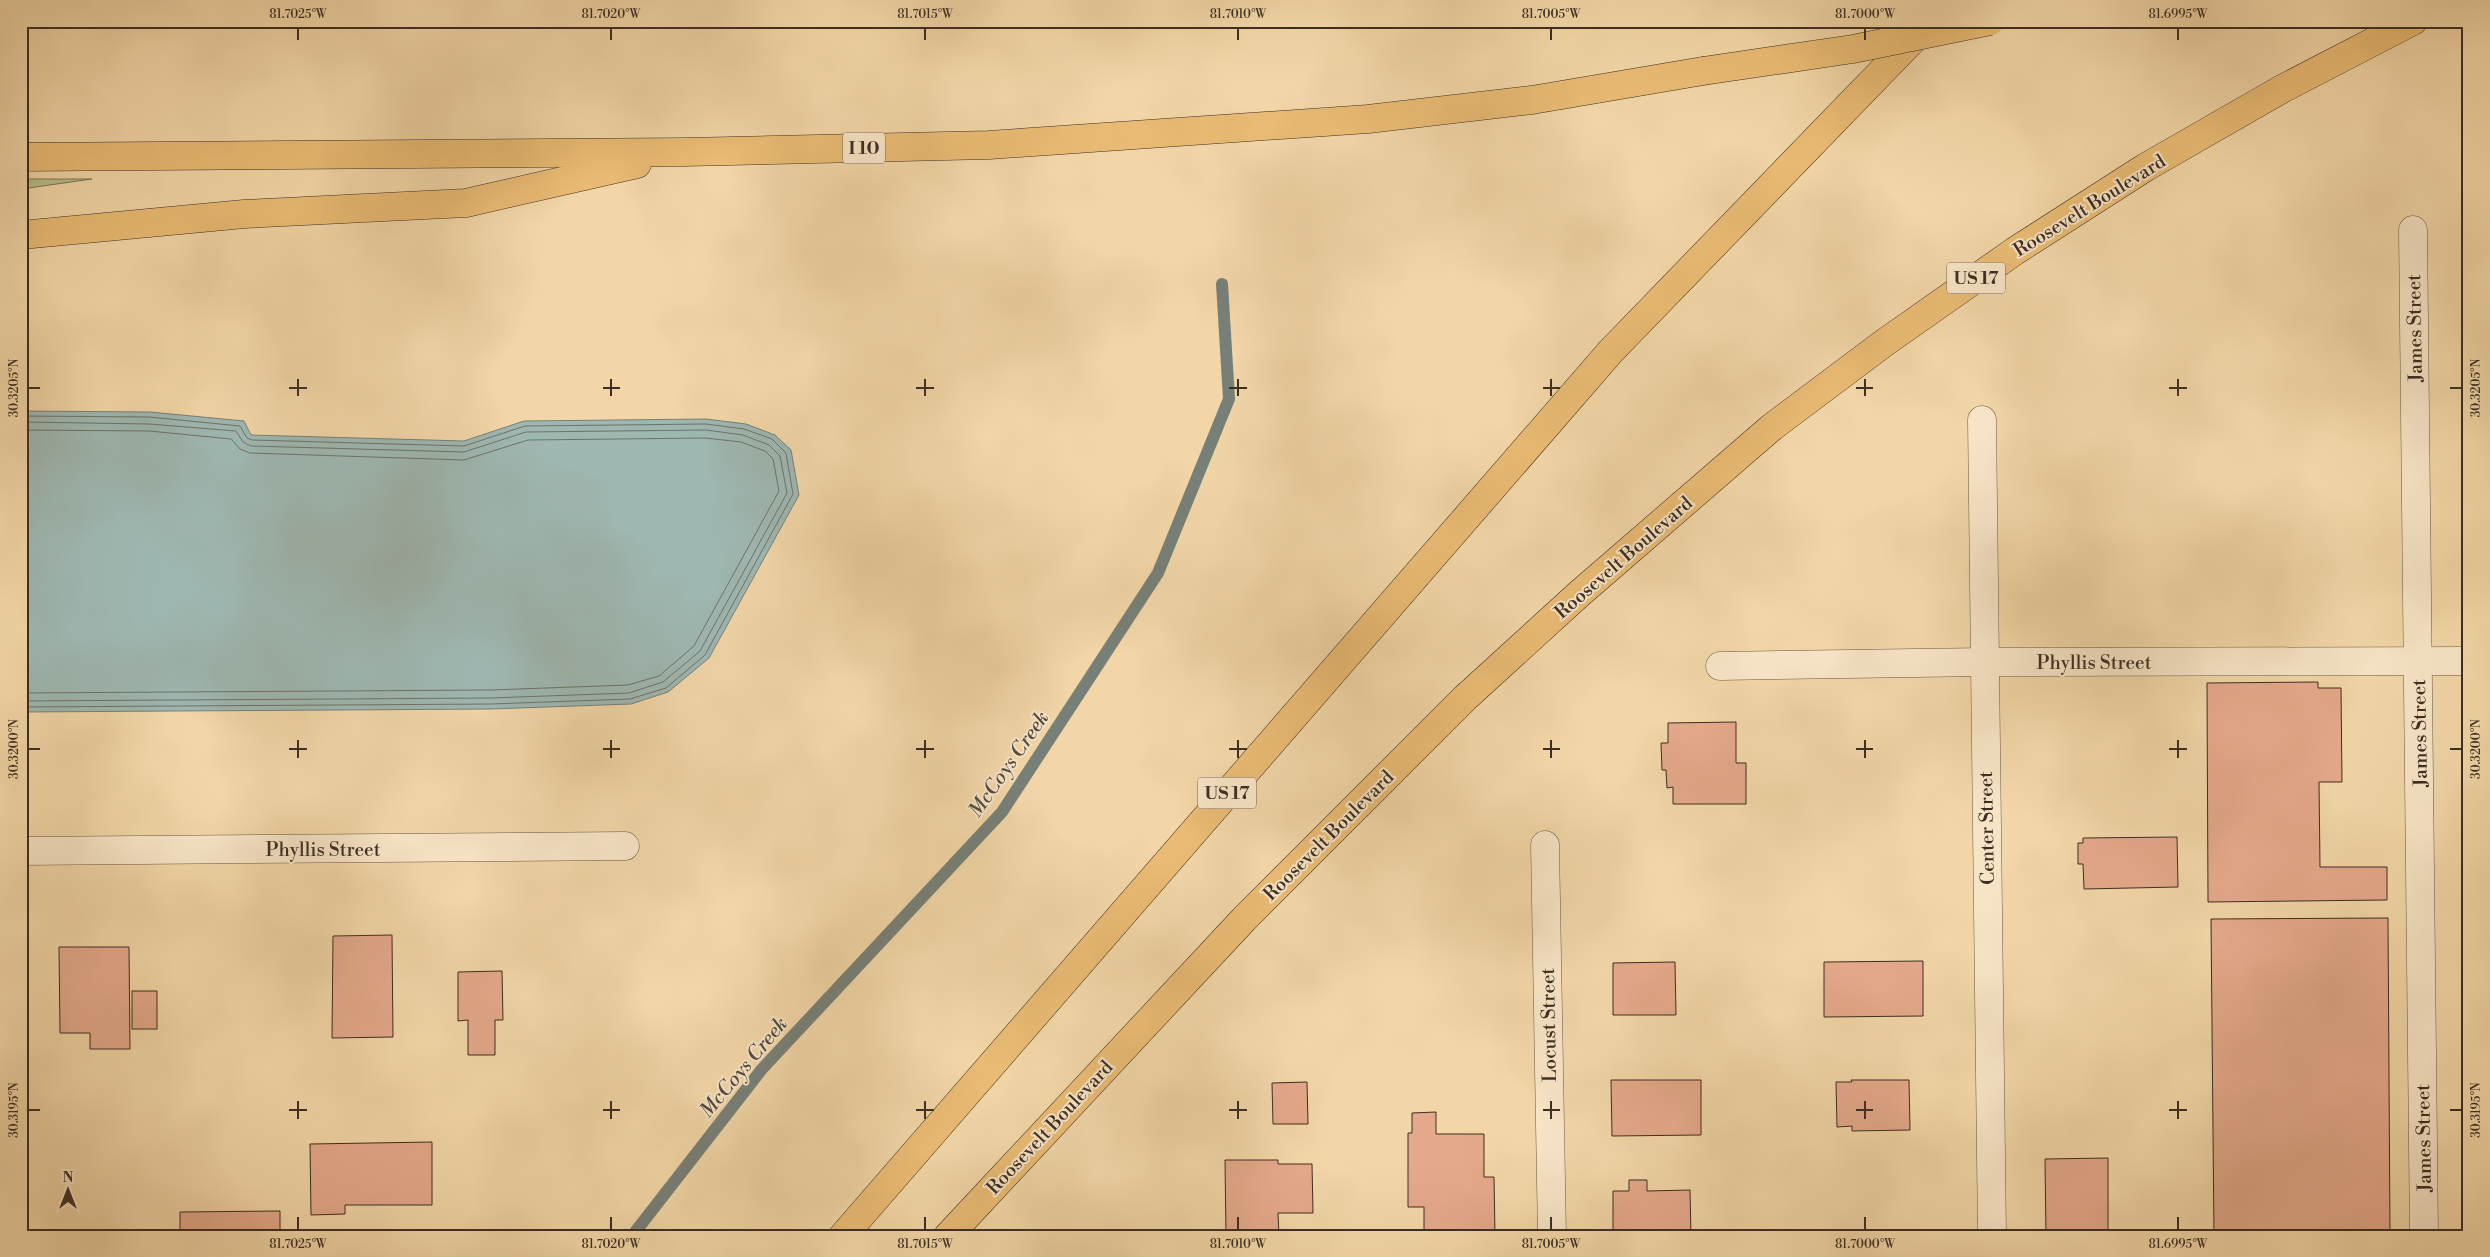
<svg xmlns="http://www.w3.org/2000/svg" width="2490" height="1257" font-family="'Libre Bodoni',serif">
<style>
.green{fill:#b7be89;stroke:#7a7656}
.water{fill:#9eb7b1;stroke:#778078}
.lines{fill:none;stroke-linecap:round;stroke-linejoin:round}
.shore{stroke:#6d726a;stroke-width:1}
.stream{stroke:#778078;stroke-width:12}
.building{fill:#e4a98b;stroke:#3c2e22}
.street-casing{stroke:#6a5843;stroke-width:29}
.highway-casing{stroke:#3c2e22;stroke-width:29}
.street{stroke:#f7e4c6;stroke-width:28}
.highway{stroke:#e9bb74;stroke-width:28}
.highway-bridge-casing{stroke:#3c2e22;stroke-width:29;stroke-linecap:butt}
.highway-bridge{stroke:#e9bb74;stroke-width:28}
.ticks{fill:none;stroke:#3c2e22;stroke-width:2}
.labels{text-anchor:middle;stroke-width:4;stroke-linejoin:round;paint-order:stroke}
.shield{fill:#f7e4c6;stroke:#746553;stroke-width:1}
.shield-label{font-size:18px;font-weight:bold;fill:#3c2e22}
.street-label{font-size:19px;fill:#3c2e22;stroke:#f7e4c6}
.water-label{font-size:20px;font-style:italic;fill:#50493f;stroke:#f7e4c6}
.neatline{fill:none;stroke:#3c2e22;stroke-width:2}
.ticks-label{font-size:12px;text-anchor:middle;fill:#3c2e22}
</style>
<rect width="100%" height="100%" fill="#f2d6a7"/>
<filter id="stains"><feTurbulence type="fractalNoise" baseFrequency=".004" numOctaves="4"/><feColorMatrix values="0 0 0 0 .2 0 0 0 0 .09 0 0 0 0 .02 0 0 0 .5 -.17"/></filter>
<radialGradient id="worn" r=".72"><stop offset=".6" stop-color="#630" stop-opacity="0"/><stop offset="1" stop-color="#630" stop-opacity=".3"/></radialGradient>
<path class="green" d="M21 179H92L21 189Z"/>
<path class="water" d="M21 411 150 412 244 421 251 435 464 441 524 421 706 419 746 424 775 435 791 450 799 495 709 658 668 692 631 704 491 709 21 712Z"/>
<g class="lines">
<g class="shore">
<path d="M21 416 149 417 240 426 247 438 252 440 464 446 525 426 706 424 744 429 772 439 786 453 793 494 705 655 666 688 630 699 491 704 21 707"/>
<path d="M21 422 149 424 236 431 243 442 251 446 464 452 526 432 706 430 743 435 769 445 780 456 787 493 700 651 663 682 629 693 491 698 21 701"/>
<path d="M21 430 149 431 231 439 240 449 250 453 464 460 528 440 705 438 741 442 765 451 773 459 779 491 694 646 659 676 628 685 491 690 21 693"/>
</g>
<path class="stream" d="M632 1236 762 1069 1002 812 1158 573 1229 399 1222 284"/>
</g>
<g class="building">
<path d="M2318 682V688H2341L2342 782H2319L2320 867H2387V900L2208 902 2207 683Z"/>
<path d="M1736 722V763H1746V804H1673V787L1667 788 1666 770H1662L1661 743H1668V723Z"/>
<path d="M2177 837 2178 887 2084 889 2083 864H2078V843H2083V838Z"/>
<path d="M2388 918 2390 1236H2214L2211 919Z"/>
<path d="M392 935 393 1037 332 1038 333 936Z"/>
<path d="M59 947H129L130 1049H90V1033H60Z"/>
<path d="M1923 961V1016L1824 1017V962Z"/>
<path d="M1675 962 1676 1015H1613V963Z"/>
<path d="M502 971 503 1020H495V1055H468V1020L458 1021V972Z"/>
<rect x="132" y="991" width="25" height="38"/>
<path d="M1611 1080H1701V1135L1612 1136Z"/>
<path d="M1851 1080H1909L1910 1130 1852 1131V1126L1837 1127 1836 1082H1852Z"/>
<path d="M1307 1082 1308 1124H1273L1272 1083Z"/>
<path d="M1436 1112V1134H1484V1177H1494L1495 1236H1424V1207H1408V1133H1412V1113Z"/>
<path d="M432 1142V1205H345V1214L311 1215 310 1144Z"/>
<path d="M2108 1158V1236H2046L2045 1159Z"/>
<path d="M1225 1160H1278V1164H1312L1313 1213H1278L1279 1236H1226Z"/>
<path d="M1629 1180H1647V1191L1690 1190 1691 1236H1613V1191H1629Z"/>
<path d="M280 1211V1236H180V1212Z"/>
</g>
<g class="lines">
<g class="street-casing">
<g id="street">
<path d="M2413 230 2424 1236"/>
<path d="M1982 420 1992 1236"/>
<path d="M1720 666 1984 662 2469 661"/>
<path d="M1545 845 1552 1236"/>
<path d="M21 851 625 846"/>
</g>
</g>
<g class="highway-casing">
<g id="highway">
<path d="M21 157 685 152 989 145 1368 119 1532 100 1703 71"/>
<path d="M21 235 244 214 466 203 637 164"/>
<path d="M843 1236 1611 351 1926 26"/>
<path d="M948 1236 1244 919 1465 698 1579 594 1772 427 1884 343 2015 251 2146 167 2282 89 2413 21"/>
</g>
</g>
<use href="#street" class="street"/>
<use href="#highway" class="highway"/>
<g class="highway-bridge-casing">
<path id="highway-bridge" d="M1703 71 1853 49 1990 21"/>
</g>
<use href="#highway-bridge" class="highway-bridge"/>
</g>
<path class="ticks" d="M298 28V40M611 28V40M925 28V40M1238 28V40M1551 28V40M1865 28V40M2178 28V40M298 379V396M611 379V396M925 379V396M1238 379V396M1551 379V396M1865 379V396M2178 379V396M28 388H40M289 388H307M603 388H620M916 388H934M1229 388H1247M1543 388H1560M1856 388H1873M2169 388H2187M2450 388H2462M298 740V758M611 740V758M925 740V758M1238 740V758M1551 740V758M1865 740V758M2178 740V758M28 749H40M289 749H307M603 749H620M916 749H934M1229 749H1247M1543 749H1560M1856 749H1873M2169 749H2187M2450 749H2462M298 1101V1119M611 1101V1119M925 1101V1119M1238 1101V1119M1551 1101V1119M1865 1101V1119M2178 1101V1119M28 1110H40M289 1110H307M603 1110H620M916 1110H934M1229 1110H1247M1543 1110H1560M1856 1110H1873M2169 1110H2187M2450 1110H2462M298 1217V1230M611 1217V1230M925 1217V1230M1238 1217V1230M1551 1217V1230M1865 1217V1230M2178 1217V1230"/>
<g class="labels">
<g class="shield">
<rect x="843" y="132.5" width="42" height="31" rx="4"/>
<rect x="1947" y="262.5" width="58" height="31" rx="4"/>
<rect x="1198" y="777.5" width="58" height="31" rx="4"/>
</g>
<g class="shield-label">
<text x="864" y="154">I 10</text>
<text x="1976" y="284">US 17</text>
<text x="1227" y="799">US 17</text>
</g>
<g class="street-label">
<text transform="translate(2089 205) rotate(-32)" y="7">Roosevelt Boulevard</text>
<text transform="translate(2414 328) rotate(-91)" y="7">James Street</text>
<text transform="translate(1623 557) rotate(-41)" y="7">Roosevelt Boulevard</text>
<text x="2094" y="669">Phyllis Street</text>
<text transform="translate(2419 733) rotate(-91)" y="7">James Street</text>
<text transform="translate(1986 828) rotate(-91)" y="7">Center Street</text>
<text transform="translate(1328 835) rotate(-45)" y="7">Roosevelt Boulevard</text>
<text x="323" y="856">Phyllis Street</text>
<text transform="translate(1548 1025) rotate(-91)" y="7">Locust Street</text>
<text transform="translate(1049 1127) rotate(-47)" y="7">Roosevelt Boulevard</text>
<text transform="translate(2423 1138) rotate(-91)" y="7">James Street</text>
</g>
<g class="water-label">
<text transform="translate(1008 764) rotate(-55)" y="7">McCoys Creek</text>
<text transform="translate(743 1067) rotate(-50)" y="7">McCoys Creek</text>
</g>
</g>
<rect width="2490" height="1257" fill="none" stroke="#f2d6a7" stroke-width="55"/>
<g transform="translate(68 1190)" stroke="#f7e4c6" stroke-width="4" paint-order="stroke">
<path d="M0-4L9 19L0 12L-9 19Z" fill="#3c2e22"/>
<text y="-8" font-size="14" font-weight="bold" text-anchor="middle" fill="#3c2e22">N</text>
</g>
<rect x="28" y="28" width="2434" height="1202" class="neatline"/>
<g class="ticks-label">
<text x="298" y="18">81.7025°W</text>
<text x="611" y="18">81.7020°W</text>
<text x="925" y="18">81.7015°W</text>
<text x="1238" y="18">81.7010°W</text>
<text x="1551" y="18">81.7005°W</text>
<text x="1865" y="18">81.7000°W</text>
<text x="2178" y="18">81.6995°W</text>
<text transform="translate(14 388) rotate(-90)" y="4">30.3205°N</text>
<text transform="translate(2476 388) rotate(-90)" y="4">30.3205°N</text>
<text transform="translate(14 749) rotate(-90)" y="4">30.3200°N</text>
<text transform="translate(2476 749) rotate(-90)" y="4">30.3200°N</text>
<text transform="translate(14 1110) rotate(-90)" y="4">30.3195°N</text>
<text transform="translate(2476 1110) rotate(-90)" y="4">30.3195°N</text>
<text x="298" y="1248">81.7025°W</text>
<text x="611" y="1248">81.7020°W</text>
<text x="925" y="1248">81.7015°W</text>
<text x="1238" y="1248">81.7010°W</text>
<text x="1551" y="1248">81.7005°W</text>
<text x="1865" y="1248">81.7000°W</text>
<text x="2178" y="1248">81.6995°W</text>
</g>
<rect width="100%" height="100%" filter="url(#stains)"/>
<rect width="100%" height="100%" fill="url(#worn)"/>
</svg>
